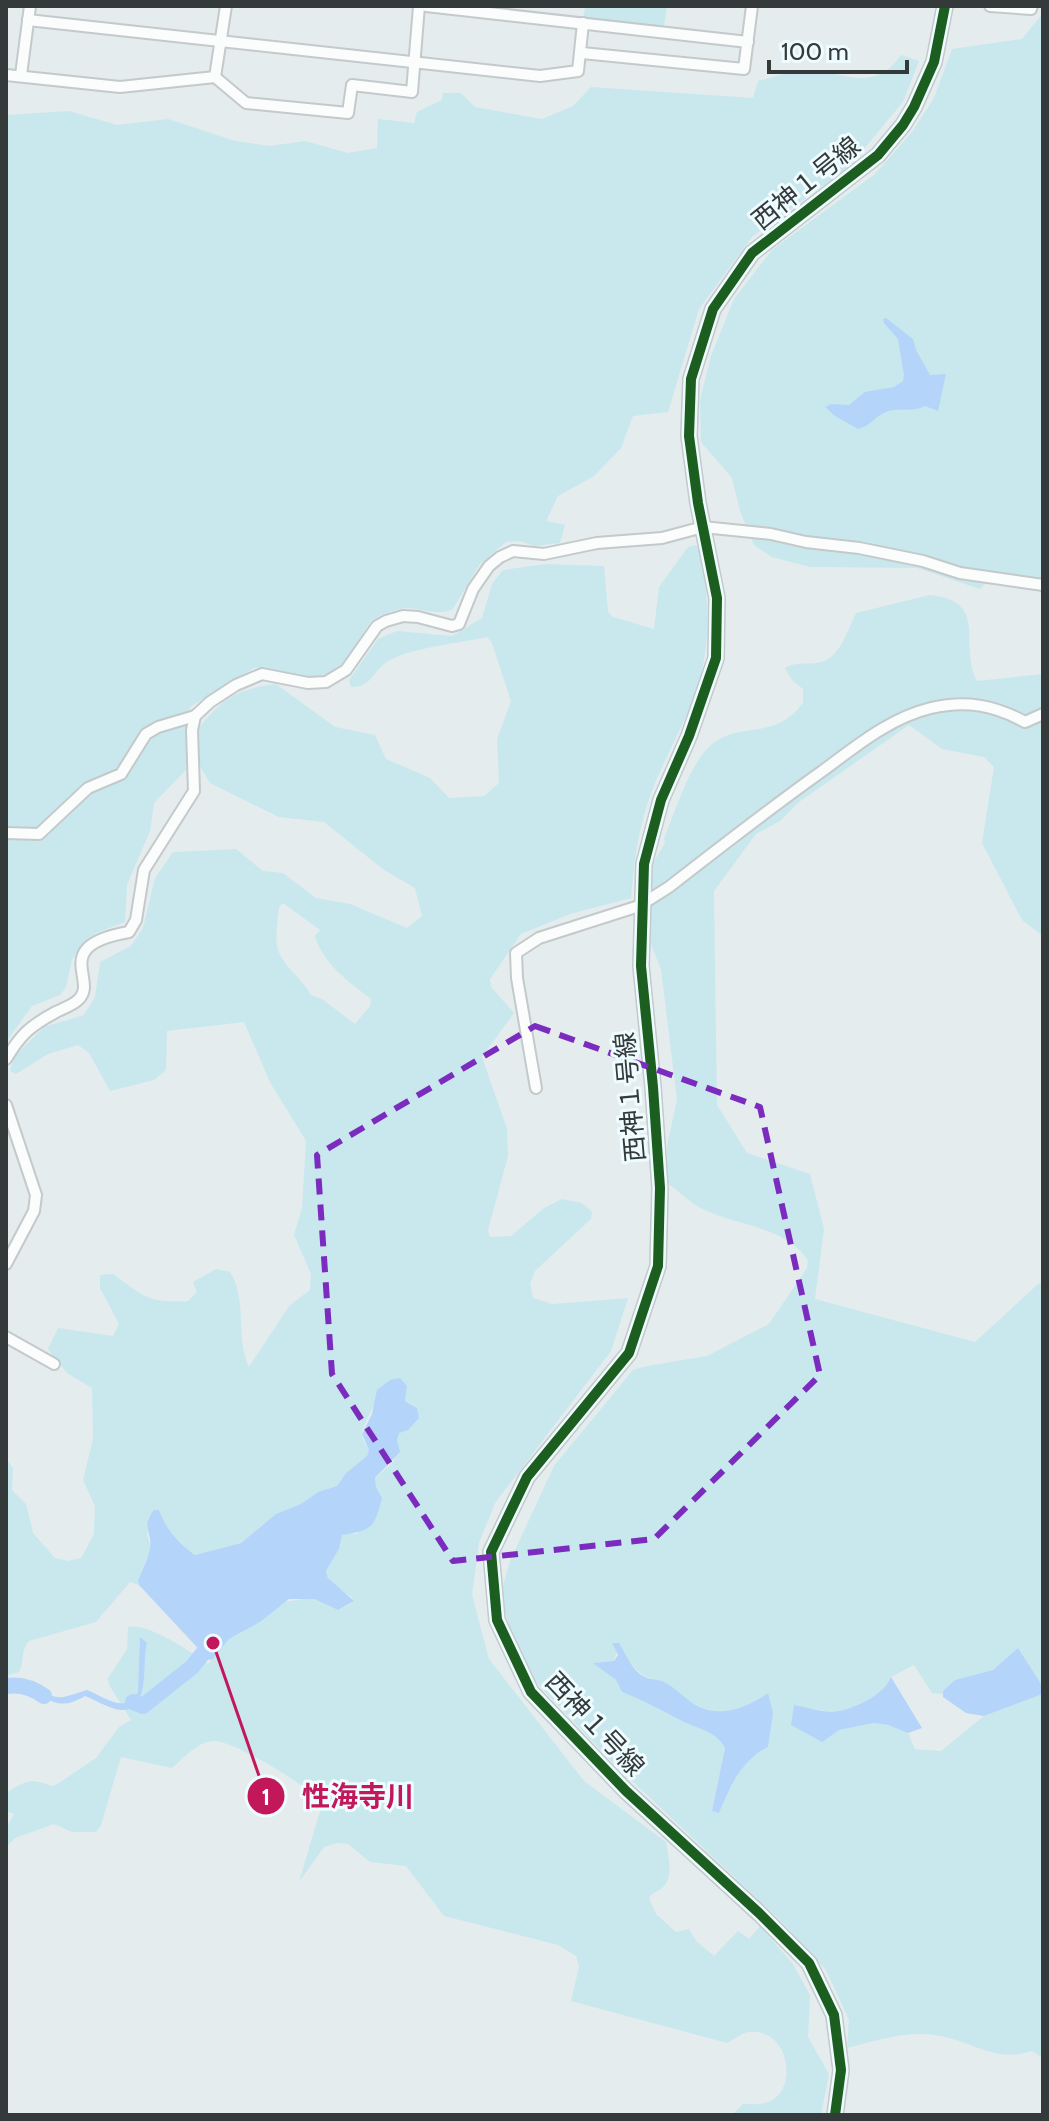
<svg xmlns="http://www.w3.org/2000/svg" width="1049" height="2121" font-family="Cabin,'Noto Sans JP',sans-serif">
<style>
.green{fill:#c8e8ee;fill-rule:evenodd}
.water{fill:#b5d4f9}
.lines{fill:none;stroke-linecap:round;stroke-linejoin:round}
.river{stroke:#b5d4f9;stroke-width:16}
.street-casing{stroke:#c4c9ca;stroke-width:14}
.secondary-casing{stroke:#c4c9ca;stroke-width:18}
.street{stroke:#fbfcfc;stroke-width:10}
.secondary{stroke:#fbfcfc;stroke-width:14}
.cycleway-casing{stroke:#effcff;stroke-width:15}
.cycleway{stroke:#1b5e20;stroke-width:10}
.marked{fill:none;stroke:#7b2cbf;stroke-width:6;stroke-dasharray:16 10;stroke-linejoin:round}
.labels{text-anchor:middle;stroke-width:6;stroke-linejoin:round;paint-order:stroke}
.street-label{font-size:26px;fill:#34393a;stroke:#effcff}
.leader{fill:none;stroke:#c2185b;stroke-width:3}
.callout-dot{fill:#c2185b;stroke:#effcff;stroke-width:3}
.mark-label{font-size:24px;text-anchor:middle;font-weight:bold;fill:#fff}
.callout-label{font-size:28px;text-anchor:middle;font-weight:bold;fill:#c2185b;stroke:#effcff;stroke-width:6;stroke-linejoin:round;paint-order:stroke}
</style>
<rect width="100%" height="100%" fill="#e4ecee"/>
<g class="green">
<path d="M585 6H667L663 32 583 23Z"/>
<path d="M1043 13V584L995 573 980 589 917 568 810 567 772 557 754 545 740 511 732 478 701 442 700 400 711 356 734 299 772 250 875 174 912 132 934 98 952 49 1022 39Z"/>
<path d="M901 55 919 61 903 102 849 167 752 237 699 309 668 412 633 416 621 448 594 476 558 496 546 521 565 525 560 543 535 546 520 541 506 542 479 565 453 609C440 616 422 609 408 608 396 608 380 615 371 621 361 635 350 658 337 668 315 685 280 672 256 667L190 707 186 770 154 803 150 831 127 885 125 922 96 933 84 941 72 960 66 987 60 995 32 1006 6 1042V115L69 111 117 125 168 119 235 141 270 146 305 141 348 153 377 148 378 119 414 123 417 112 442 100 443 93H461L475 107 542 119 573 106 591 87 753 98 758 81C772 78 788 71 802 70 841 68 871 97 901 55Z"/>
<path d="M695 545 701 549C706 583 710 619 705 653 699 705 667 748 650 796 638 830 634 863 631 898L570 914 521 934 490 979 491 987 514 1013 482 1057 507 1129 508 1156 488 1230 490 1237 511 1236 544 1208 562 1199 582 1203 592 1212 591 1219 535 1271 530 1284 533 1298 552 1304 628 1298 611 1351 495 1503 479 1543 472 1595 489 1659 584 1781 666 1842C668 1856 674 1874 664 1886 659 1892 653 1891 649 1898L656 1914 676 1932 689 1929 696 1941 714 1956 738 1931 749 1939 760 1926 793 1964 810 1995 808 2037 829 2074 821 2115H732L743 2104C750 2104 761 2105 768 2102 800 2090 789 2027 749 2032 742 2033 733 2040 727 2043L571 2001 579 1967 576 1956 558 1945 444 1916 406 1866 370 1862 348 1844 337 1843 324 1847 299 1882 323 1801C305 1786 236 1741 214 1741 198 1741 184 1758 172 1768L121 1757 101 1825 96 1832H72L54 1824 15 1838 6 1847V1828L14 1814 6 1811V1793C27 1780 29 1778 53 1786L59 1783 96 1758 119 1727 131 1720 109 1685 108 1678 127 1649 128 1627C147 1622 192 1652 208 1664L229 1639 260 1622 283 1602 311 1598 338 1610 351 1604 353 1598C343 1591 328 1584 326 1570L339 1549 340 1537 346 1533 357 1534 382 1498 376 1487 375 1479 394 1461 397 1436 415 1406 405 1401 407 1386 390 1380C383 1386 364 1424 362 1432 361 1440 366 1444 369 1450L367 1456 346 1473 337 1486 318 1492 301 1504 276 1514 241 1543 195 1555C179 1544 166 1529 159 1510L148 1518 147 1535 151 1547 138 1581 139 1585 130 1582 96 1622 29 1641C20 1652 25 1661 19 1672L6 1676V1459L13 1468 12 1490 26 1504 33 1533 55 1558 68 1561 81 1558 94 1534 95 1506 83 1480 93 1439 92 1388 67 1373 48 1349 58 1328 113 1336 119 1324 100 1288V1275L113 1274C145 1297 147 1303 188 1301L197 1292 193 1282 216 1269 230 1272C248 1300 235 1337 249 1367L289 1306 310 1290 311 1274 294 1235 302 1208 306 1141 270 1082 244 1022 167 1031 166 1070 154 1080 110 1091 89 1053 78 1045 48 1054 16 1074 10 1071 14 1057 44 1027 84 1015 95 997 100 962 131 946 143 928 155 878 173 852 236 849 263 871 283 873 316 898 350 904 407 928 422 916 415 888 384 870 324 822 279 817 210 783 199 765 198 729C223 698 237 689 276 684L335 727 375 735 386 759 430 778 449 798 484 796 499 783 497 739 511 701 492 643 487 637C461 643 407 648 387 662 373 671 371 688 351 687L349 680 378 639 397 631 452 636 482 618 492 584 503 570 545 564 604 566 608 612 613 617 654 629 659 587 688 547ZM283 903 320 930 315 936C323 964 349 982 371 999L370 1006 355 1024 322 999 311 995C303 979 280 964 277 946 275 934 278 919 279 907Z"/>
<path d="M930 595C990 601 958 645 977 681L1043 674V936L1022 920 982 843 994 767 984 757 942 749 909 725 799 802 780 821 756 834 714 891 717 1105 747 1153 810 1174 824 1229 815 1299 975 1342 1038 1284 1043 1283V1687L1018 1649 993 1670 955 1680 942 1694 932 1693 914 1665 891 1677C884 1695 857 1707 839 1711 826 1713 807 1707 794 1705L839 1730 874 1723 888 1725 908 1733 915 1749 941 1751 984 1716 1043 1694V2058L1032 2051C993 2064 971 2039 934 2035 906 2031 874 2041 847 2048L849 2020 826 1970 780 1920 613 1763 539 1685 523 1666 502 1603V1589L510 1561 554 1466 633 1370 647 1366 707 1356 769 1324 807 1268 808 1261C787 1226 736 1226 703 1209 690 1203 679 1191 667 1183V1146L677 1100 661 969 645 930 652 890 650 868 665 843 664 838C676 811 689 764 711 745 741 720 774 742 803 703V689L792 680 785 668C799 661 803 665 817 663 840 660 847 631 856 613ZM619 1643C626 1655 634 1672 647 1677 653 1680 659 1680 665 1683 676 1689 685 1700 696 1705 722 1718 746 1708 768 1693L756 1752 746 1762 727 1793 719 1813 712 1811 725 1748C716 1731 698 1729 682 1721 660 1710 645 1701 622 1692L616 1680 594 1663 614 1661Z"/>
</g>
<g class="water">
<path d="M886 318 913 339 916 350 930 375 946 374 938 411 925 406C912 413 898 407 886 412 875 416 871 426 858 429L835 416 825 407 831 404 849 405 865 392 894 387 903 381 904 375 898 339 884 323 883 319Z"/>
<path d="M400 1378 407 1386 405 1401 417 1408 419 1418 408 1430 399 1433 397 1440 400 1452 375 1478 376 1487 382 1498C374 1529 372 1530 342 1535L339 1549 326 1571 328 1578 354 1601 338 1610 314 1599H289L260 1622 229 1639 213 1659 209 1660 139 1585 138 1581C142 1570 148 1559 150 1548 153 1533 140 1527 154 1510H159C166 1529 179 1544 195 1555L241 1543 276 1514 301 1504 318 1492 337 1486 346 1473 367 1456 369 1450 362 1434 372 1414 377 1390 390 1380Z"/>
<path d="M140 1637 147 1643C141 1662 153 1718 115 1709 105 1706 95 1700 85 1696 56 1713 52 1697 26 1691L27 1685C62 1697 48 1703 87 1690 105 1697 125 1715 138 1692Z"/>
<path d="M612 1643H619C626 1654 633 1672 645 1677 651 1680 658 1679 664 1682 674 1687 683 1697 694 1704 719 1719 746 1708 768 1693L773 1713 768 1747C743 1758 729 1788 719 1813L712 1811 725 1748C716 1731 698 1729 682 1721 660 1710 645 1701 622 1692L616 1680 593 1663 614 1661 618 1655Z"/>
<path d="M1018 1648 1043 1687V1694L984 1716 966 1713 943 1697V1691L955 1680 993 1670Z"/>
<path d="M891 1677 922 1728 908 1733 888 1725 874 1723 839 1730 822 1742 791 1725 794 1705C807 1707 826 1714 839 1711 857 1707 884 1695 891 1677Z"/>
</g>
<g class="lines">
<g class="river">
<path d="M6 1686C19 1684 33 1688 44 1696"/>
<path d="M133 1702 143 1706 192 1667 216 1637"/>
</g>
<g class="street-casing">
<g id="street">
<path d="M426 6 748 42"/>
<path d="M990 6 1031 9 1032 6"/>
<path d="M28 20 540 76 578 71 583 23"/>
<path d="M582 53 744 69 752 6"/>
<path d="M6 75 120 87 215 77 246 103 348 113 352 85 412 92 419 6"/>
<path d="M21 75 30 6"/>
<path d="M215 77 226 6"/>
<path d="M6 833 39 834 88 788 121 774 146 734 158 727 195 716 210 702 236 685 262 674 308 683 326 682 346 670 377 626 386 621 403 616 418 617 452 626 459 624 473 589 489 566 500 557 513 551 544 554 597 543 662 538 703 527 771 534 806 542 859 548 923 561 960 573 1043 585"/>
<path d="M6 1059C21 1034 30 1026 56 1012 62 1009 73 1005 78 1000 100 981 48 946 129 932L136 920 144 870 194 791 192 730 195 716"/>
<path d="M536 1088 517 978 516 953 539 938 639 906 669 887C719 848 769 809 821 772 854 748 889 718 931 708 966 700 994 705 1025 722L1043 714"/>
<path d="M6 1105 36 1195 34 1211 6 1264"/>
<path d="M6 1337 54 1364"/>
</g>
</g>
<g class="secondary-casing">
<path id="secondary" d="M835 2115 841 2070 834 2015 809 1963 759 1913 626 1791 531 1692 497 1620 491 1552 527 1477 629 1353 658 1266 660 1188 653 1087 641 966 644 864 661 800 689 736 716 658 717 598 698 503 689 436 691 379 713 309 752 253 878 155 903 125 914 107 934 62 945 6"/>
</g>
<use href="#street" class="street"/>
<use href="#secondary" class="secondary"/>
<g class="cycleway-casing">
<path id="cycleway" d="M835 2115 841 2070 834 2015 809 1963 759 1913 626 1791 531 1692 497 1620 491 1552 527 1477 629 1353 658 1266 660 1188 653 1087 641 966 644 864 661 800 689 736 716 658 717 598 698 503 689 436 691 379 713 309 752 253 878 155 903 125 914 107 934 62 945 6"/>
</g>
<use href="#cycleway" class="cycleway"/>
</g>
<path class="marked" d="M535 1026 760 1107 820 1375 654 1539 453 1561 332 1374 317 1155Z"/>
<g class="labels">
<g class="street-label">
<text transform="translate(806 183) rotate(-39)" y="9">西神１号線</text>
<text transform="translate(630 1097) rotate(-95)" y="9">西神１号線</text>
<text transform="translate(595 1724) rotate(47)" y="9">西神１号線</text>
</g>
</g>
<path class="leader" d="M213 1643L266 1796"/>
<g class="callout-dot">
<circle cx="213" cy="1643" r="8"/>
<circle cx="266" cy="1796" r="20"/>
</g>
<g class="mark-label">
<text x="266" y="1805">1</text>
</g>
<g class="callout-label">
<text x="358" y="1806">性海寺川</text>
</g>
<rect width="1049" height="2121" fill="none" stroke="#34393a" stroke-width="16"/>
<path d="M769 60v12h138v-12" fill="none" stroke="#34393a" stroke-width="4"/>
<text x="781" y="60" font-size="24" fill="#34393a" stroke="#effcff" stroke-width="6" paint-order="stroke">100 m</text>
</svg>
